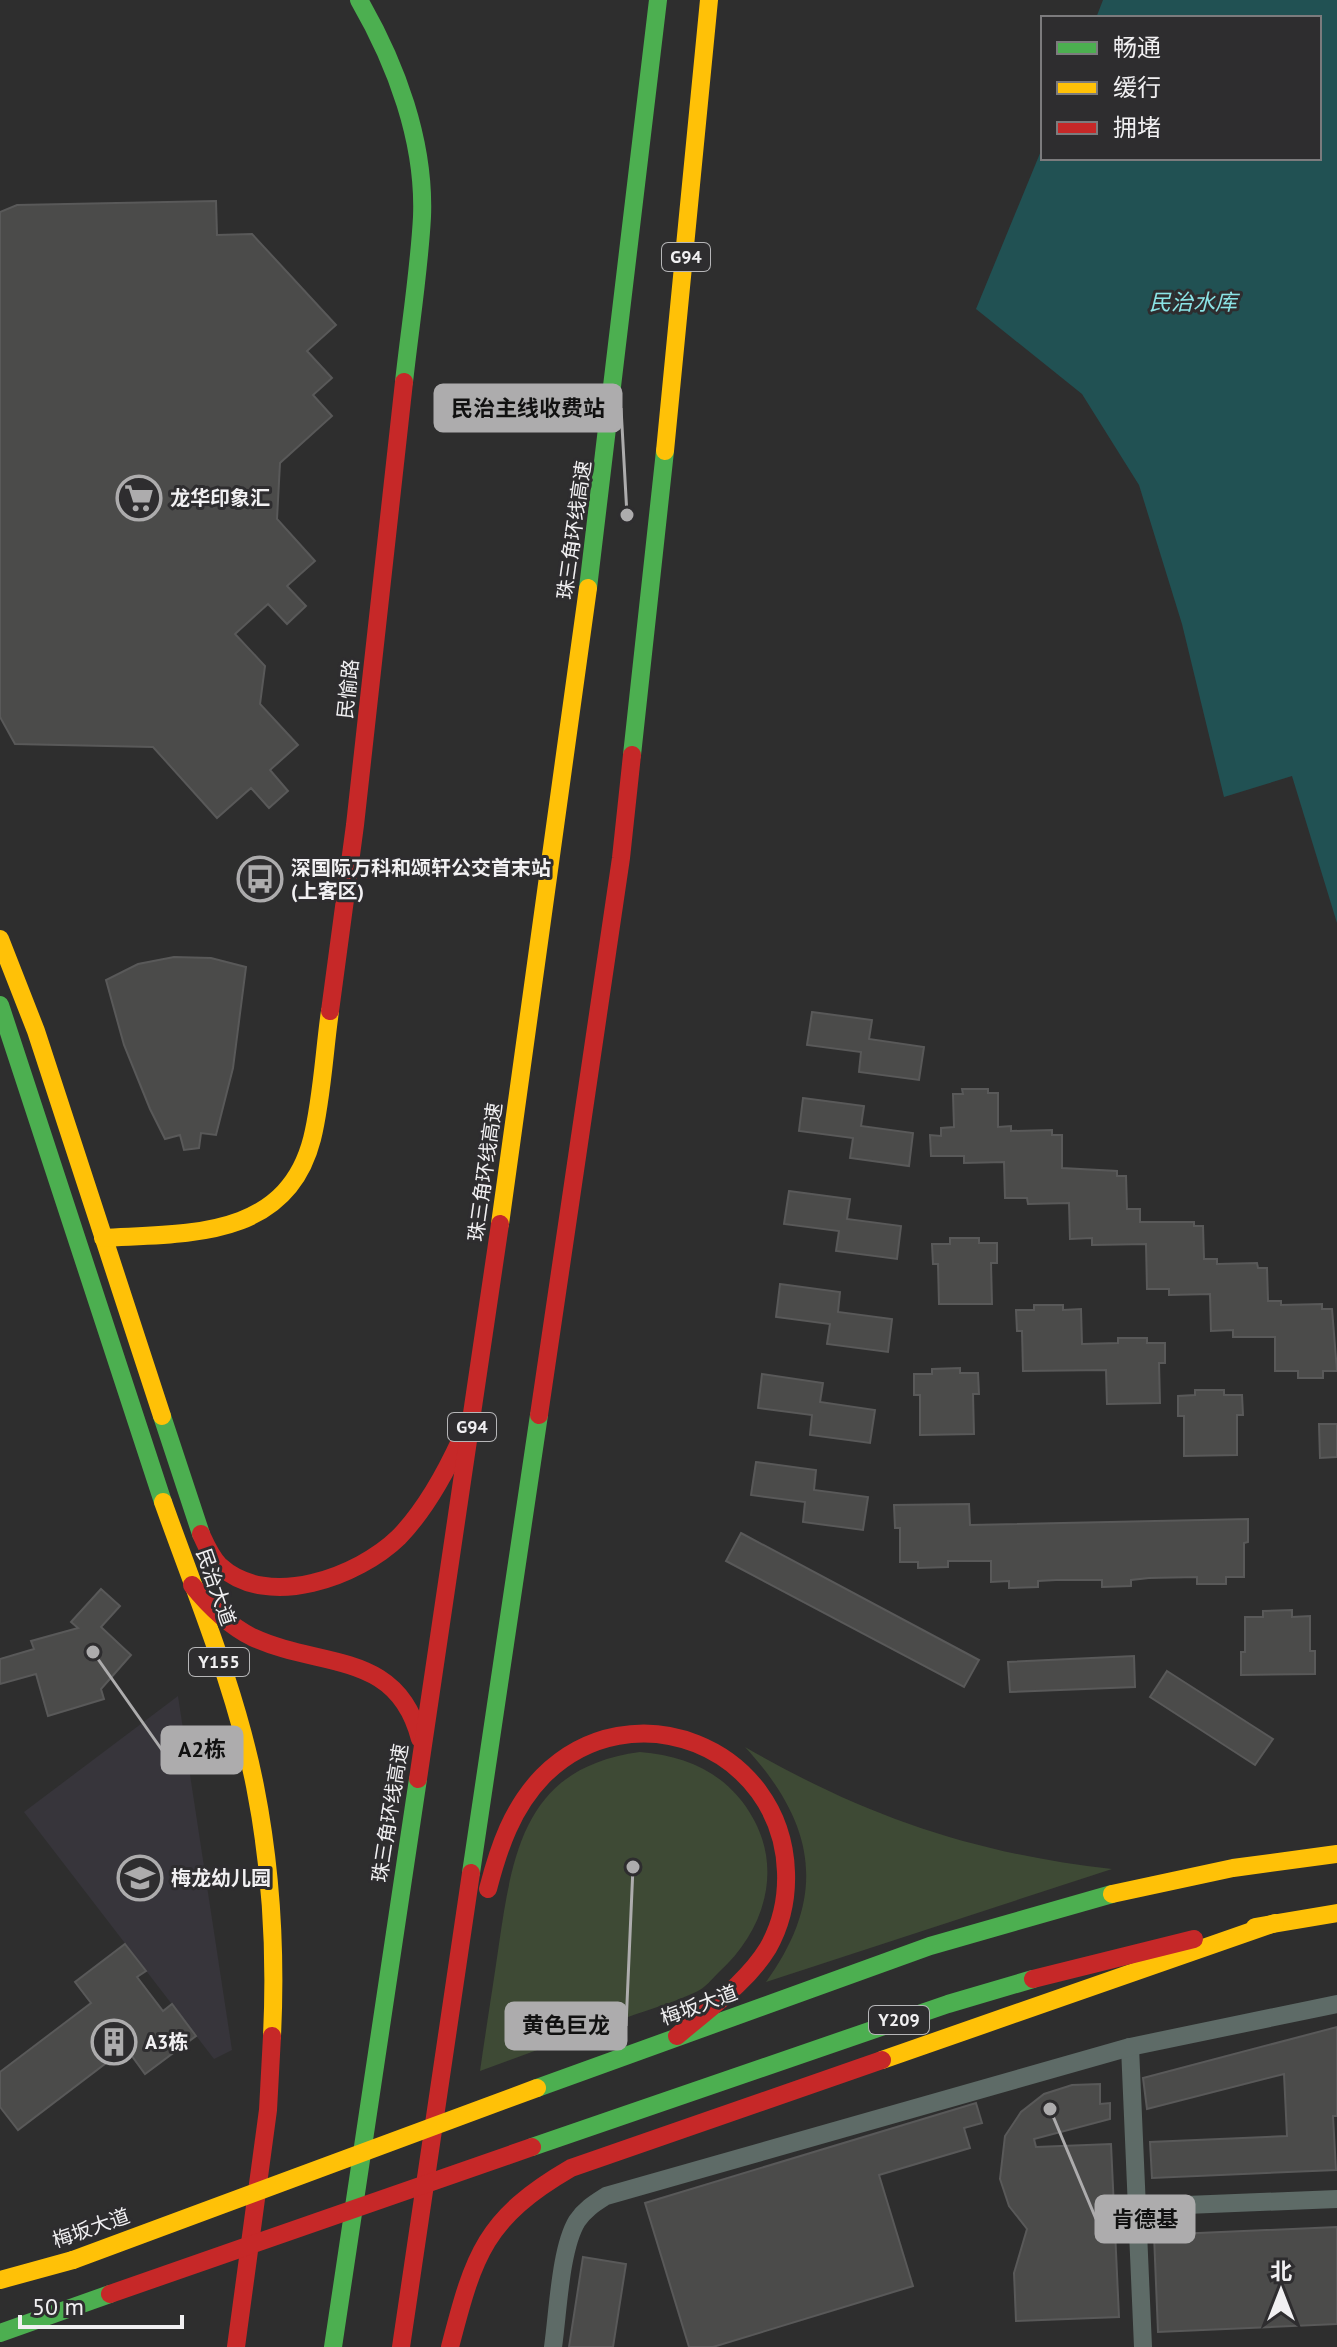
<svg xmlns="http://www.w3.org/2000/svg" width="1337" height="2347" font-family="'PT Sans','Noto Sans SC',sans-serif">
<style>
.built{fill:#37353b}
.green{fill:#3e4a35}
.water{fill:#215153}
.building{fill:#4b4b4a;stroke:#595959;stroke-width:2}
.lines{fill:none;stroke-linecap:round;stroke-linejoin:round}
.street{stroke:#5e6b67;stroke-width:18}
.fast{stroke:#4caf50;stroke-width:18}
.slow{stroke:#ffc107;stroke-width:18}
.jam{stroke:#c62828;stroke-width:18}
.slow-bridge{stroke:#ffc107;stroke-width:18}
.jam-bridge{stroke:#c62828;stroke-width:18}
.labels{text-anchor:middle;stroke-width:6;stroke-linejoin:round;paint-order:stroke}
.shield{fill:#2e2d2f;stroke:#b6b6b8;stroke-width:2}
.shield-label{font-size:18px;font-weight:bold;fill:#f1f0f2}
.poi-label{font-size:20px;font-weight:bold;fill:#f1f0f2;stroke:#2e2d2f;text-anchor:start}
.street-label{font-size:20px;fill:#f1f0f2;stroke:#2e2d2f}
.water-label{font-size:22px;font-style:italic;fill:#8be4e6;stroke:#2e2d2f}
.leader{fill:none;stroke:#adacad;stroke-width:3}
.callout-dot{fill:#adacad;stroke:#2e2d2f;stroke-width:3}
.callout{fill:#adacad;stroke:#adacad;stroke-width:3}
.callout-label{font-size:22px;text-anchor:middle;font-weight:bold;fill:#111}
</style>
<rect width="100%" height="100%" fill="#2e2e2e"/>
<path class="built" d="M178 1696 232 2050 214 2059 24 1812Z"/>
<g class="green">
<path d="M745 1747C864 1816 975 1854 1112 1869L766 1982C829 1895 815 1823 745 1747Z"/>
<path d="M640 1752C689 1756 730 1775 754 1820 783 1874 762 1933 719 1972 712 1979 705 1988 696 1992 675 2002 650 2009 628 2017 579 2035 529 2053 480 2071 486 2029 493 1986 499 1944 513 1848 527 1767 640 1752Z"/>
</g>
<path class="water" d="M1103 0H1337V923L1292 776 1224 797 1182 624 1139 485 1082 394 976 309 1043 146V158H1319V18H1096Z"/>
<g class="building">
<path d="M216 201 217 235 252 234 336 325 307 351 332 378 313 395 332 416 280 463 277 519 315 561 287 586 306 606 287 624 268 604 235 634 265 666 260 704 298 745 270 770 288 791 269 808 251 788 217 818 153 747 15 744 0 717V212L17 205Z"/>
<path d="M174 957 211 958 246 967 233 1068 216 1135 201 1133 199 1148 184 1150 180 1135 165 1139 150 1109 124 1045 106 980 138 964Z"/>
<path d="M812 1012 872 1020 869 1039 924 1047 919 1080 859 1072 861 1052 807 1045Z"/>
<path d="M962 1089H988V1093H998V1127L1011 1126V1131L1052 1130V1135H1062V1168L1117 1171V1176H1126L1127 1209H1140V1222H1194V1226H1203L1204 1259H1217V1264L1257 1263 1258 1268H1267L1268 1301H1281V1305L1322 1304V1309H1332L1337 1371H1323V1378H1298V1371H1275V1337H1233V1330L1211 1331 1210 1294 1169 1295V1289H1147L1146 1244 1092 1245V1238L1070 1239 1069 1203 1028 1204 1027 1198H1005L1004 1162 964 1163V1156H931L930 1135 941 1136V1128L954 1127 953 1094H963Z"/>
<path d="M803 1098 864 1106 861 1126 913 1133 909 1166 850 1158 853 1138 799 1131Z"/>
<path d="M789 1191 850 1199 847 1219 901 1226 897 1259 836 1251 839 1231 784 1224Z"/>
<path d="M950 1238H979V1243H997V1263H991L992 1304H939L938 1264H933L932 1244H950Z"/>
<path d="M780 1284 840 1292 838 1312 892 1319 888 1352 827 1344 830 1324 776 1317Z"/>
<path d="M1034 1305H1063V1310L1081 1309 1082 1344 1118 1343V1338H1147V1343H1165V1363H1159L1160 1403 1107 1404 1106 1370 1023 1371 1022 1331H1017L1016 1310H1034Z"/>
<path d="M960 1368V1373H978L979 1394H973L974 1434 920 1435V1395H914V1374H932V1369Z"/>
<path d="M762 1374 823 1383 820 1402 875 1410 870 1443 810 1435 812 1415 758 1408Z"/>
<path d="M1195 1390H1224V1395H1242L1243 1415H1237V1455L1184 1456V1416H1178V1396L1195 1395Z"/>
<path d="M1319 1424H1337V1457L1320 1458Z"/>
<path d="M756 1462 816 1470 814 1490 868 1497 863 1530 803 1522 805 1502 751 1495Z"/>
<path d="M969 1504 970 1525 1248 1519V1542L1244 1543V1577H1226V1584H1197V1577L1149 1578 1131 1580V1586L1102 1587V1580H1056L1038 1581V1587L1009 1588V1581L991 1582V1561H948V1567L918 1568V1562H900V1528H895L894 1505Z"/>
<path d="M741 1533 979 1660 964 1687 726 1561Z"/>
<path d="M101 1589 120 1606 101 1627 131 1655 101 1689 104 1699 48 1716 36 1674 0 1684V1659L34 1649 31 1641 78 1628 71 1622Z"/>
<path d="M1292 1610V1617L1310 1616V1651H1315V1674L1241 1675V1652H1245V1617H1263V1611Z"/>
<path d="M1134 1656 1135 1687 1010 1692 1008 1662Z"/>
<path d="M1167 1671 1273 1739 1255 1765 1150 1697Z"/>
<path d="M125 1944 146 1971 137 1977 163 2011 172 2004 196 2036 145 2074 126 2048 18 2130 0 2107V2072L91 2003 75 1982Z"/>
<path d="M1337 2027V2116H1333L1336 2170 1152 2178 1150 2142 1287 2136 1284 2074 1147 2109 1143 2078Z"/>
<path d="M1100 2084V2104L1110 2103V2119L1034 2139 1036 2147 1111 2144 1119 2317 1016 2321 1014 2273 1027 2229 1009 2206 1000 2179 1005 2136 1021 2112 1044 2094 1072 2085Z"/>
<path d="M976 2103 982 2123 964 2128 970 2148 879 2175 913 2286 713 2347H689L645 2203Z"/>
<path d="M1337 2227V2324L1158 2332 1154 2235Z"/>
<path d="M583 2257 626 2264 613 2347H569Z"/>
</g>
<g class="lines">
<g class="street">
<path d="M1130 2047 1143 2347"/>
<path d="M1137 2207 1337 2199"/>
<path d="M553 2347C558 2313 560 2249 577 2221 585 2209 595 2203 606 2196L1130 2047 1337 2004"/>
</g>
<g class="fast">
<path d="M359 0C396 64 425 141 422 217 419 272 410 327 404 382"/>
<path d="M588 588 658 0"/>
<path d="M632 755 665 451"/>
<path d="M0 1005 163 1502"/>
<path d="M162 1416 201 1534"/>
<path d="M471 1873 539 1415"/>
<path d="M537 2088 930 1946 1112 1894"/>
<path d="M532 2147 948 2004 1033 1979"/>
<path d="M0 2333 110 2294"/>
<path d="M333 2347 418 1779"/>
</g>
<g class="slow">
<path d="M665 451 709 0"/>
<path d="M0 939 36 1031 162 1416"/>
<path d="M500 1224 588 588"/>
<path d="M103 1238C186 1233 286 1240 312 1139 322 1099 324 1053 330 1011"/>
<path d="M163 1502C196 1595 236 1689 255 1786 271 1867 276 1954 272 2036"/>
<path d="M1112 1894 1233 1868 1337 1854"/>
<path d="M1255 1927 1337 1913"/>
<path d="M882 2060 1275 1923"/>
<path d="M0 2280 73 2260"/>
</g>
<g class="jam">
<path d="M330 1011 355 825 404 382"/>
<path d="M539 1415 621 858 632 755"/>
<path d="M201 1534C206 1545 211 1557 220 1566 268 1610 358 1577 399 1537 426 1509 445 1474 461 1439"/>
<path d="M192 1585C209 1606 228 1625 252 1637 320 1669 397 1649 420 1739"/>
<path d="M418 1779 500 1224"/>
<path d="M488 1889C499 1847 512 1808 543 1776 632 1687 782 1747 786 1872 787 1898 781 1925 768 1948 746 1984 708 2009 677 2036"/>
<path d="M1033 1979 1194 1939"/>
<path d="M236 2347 268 2110 272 2036"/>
<path d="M401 2347 471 1873"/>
<path d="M450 2347C474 2254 485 2218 571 2168L882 2060"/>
</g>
<path class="slow-bridge" d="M73 2260 537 2088"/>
<path class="jam-bridge" d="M110 2294 532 2147"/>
</g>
<defs>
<g id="supermarket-ring" transform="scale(2.3)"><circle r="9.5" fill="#2e2d2f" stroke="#adacad" stroke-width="1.5"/><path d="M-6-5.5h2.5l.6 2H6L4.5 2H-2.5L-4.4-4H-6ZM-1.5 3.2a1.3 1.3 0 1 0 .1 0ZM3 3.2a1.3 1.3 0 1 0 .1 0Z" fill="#adacad"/></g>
<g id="bus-ring" transform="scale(2.3)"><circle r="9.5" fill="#2e2d2f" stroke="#adacad" stroke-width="1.5"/><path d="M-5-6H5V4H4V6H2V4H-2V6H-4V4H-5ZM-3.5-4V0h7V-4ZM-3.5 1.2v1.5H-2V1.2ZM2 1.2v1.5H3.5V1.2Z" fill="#adacad"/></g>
<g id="school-ring" transform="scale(2.3)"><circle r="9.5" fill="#2e2d2f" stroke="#adacad" stroke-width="1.5"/><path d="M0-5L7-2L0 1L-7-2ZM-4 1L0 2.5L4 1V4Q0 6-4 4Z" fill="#adacad"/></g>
<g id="building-ring" transform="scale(2.3)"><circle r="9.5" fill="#2e2d2f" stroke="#adacad" stroke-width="1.5"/><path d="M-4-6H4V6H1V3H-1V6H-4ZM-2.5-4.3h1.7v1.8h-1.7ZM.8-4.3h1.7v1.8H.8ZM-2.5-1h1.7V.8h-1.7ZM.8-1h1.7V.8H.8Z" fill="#adacad"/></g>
</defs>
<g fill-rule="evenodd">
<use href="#supermarket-ring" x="139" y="498"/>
<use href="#bus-ring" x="260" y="879"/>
<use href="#school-ring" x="140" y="1878"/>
<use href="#building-ring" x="114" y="2042"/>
</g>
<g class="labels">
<g class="shield">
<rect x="662" y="243" width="48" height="28" rx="6"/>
<rect x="448" y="1413" width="48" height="28" rx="6"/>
<rect x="189" y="1648" width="60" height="28" rx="6"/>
<rect x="869" y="2006" width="60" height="28" rx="6"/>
</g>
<g class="shield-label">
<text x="686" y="263">G94</text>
<text x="472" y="1433">G94</text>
<text x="219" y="1668">Y155</text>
<text x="899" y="2026">Y209</text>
</g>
<g class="poi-label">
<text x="170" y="505">龙华印象汇</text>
<text x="291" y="875">深国际万科和颂轩公交首末站<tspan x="291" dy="23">(上客区)</tspan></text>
<text x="171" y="1885">梅龙幼儿园</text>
<text x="145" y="2049">A3栋</text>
</g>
<g class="street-label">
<text transform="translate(574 530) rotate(-82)" y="7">珠三角环线高速</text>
<text transform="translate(348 689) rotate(-84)" y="7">民愉路</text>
<text transform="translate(485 1172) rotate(-82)" y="7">珠三角环线高速</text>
<text transform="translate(216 1587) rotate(71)" y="7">民治大道</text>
<text transform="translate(390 1813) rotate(-81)" y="7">珠三角环线高速</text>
<text transform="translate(699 2005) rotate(-20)" y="7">梅坂大道</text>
<text transform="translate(91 2228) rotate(-19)" y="7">梅坂大道</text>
</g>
<g class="water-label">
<text x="1193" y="310">民治水库</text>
</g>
</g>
<path class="leader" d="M627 515L621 408M93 1652L162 1750M633 1867L626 2026M1050 2109L1096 2219"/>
<g class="callout-dot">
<circle cx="627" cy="515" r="8"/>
<circle cx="93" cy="1652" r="8"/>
<circle cx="633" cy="1867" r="8"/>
<circle cx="1050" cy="2109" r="8"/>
</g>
<g class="callout">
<rect x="435" y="385" width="186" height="46" rx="8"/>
<rect x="162" y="1727" width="80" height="46" rx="8"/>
<rect x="506" y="2003" width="120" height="46" rx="8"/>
<rect x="1096" y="2196" width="98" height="46" rx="8"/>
</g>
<g class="callout-label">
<text x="528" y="416">民治主线收费站</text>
<text x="202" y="1757">A2栋</text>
<text x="566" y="2033">黄色巨龙</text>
<text x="1145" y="2227">肯德基</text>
</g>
<rect x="1041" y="16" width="280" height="144" fill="#2e2d2f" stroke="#7c7b7d" stroke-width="2"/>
<rect x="1057" y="42" width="40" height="12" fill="#4caf50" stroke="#7c7b7d" stroke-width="2"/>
<text x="1113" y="56" font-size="24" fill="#f1f0f2">畅通</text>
<rect x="1057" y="82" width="40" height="12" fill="#ffc107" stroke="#7c7b7d" stroke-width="2"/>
<text x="1113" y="96" font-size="24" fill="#f1f0f2">缓行</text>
<rect x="1057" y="122" width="40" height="12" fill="#c62828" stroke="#7c7b7d" stroke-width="2"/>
<text x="1113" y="136" font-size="24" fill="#f1f0f2">拥堵</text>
<g transform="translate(1281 2291)" stroke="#2e2d2f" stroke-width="6" paint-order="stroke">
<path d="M0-6L14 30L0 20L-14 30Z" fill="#f1f0f2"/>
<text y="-12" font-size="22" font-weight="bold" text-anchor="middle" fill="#f1f0f2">北</text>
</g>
<path d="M20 2315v12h162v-12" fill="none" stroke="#f1f0f2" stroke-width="4"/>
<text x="32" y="2315" font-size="24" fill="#f1f0f2" stroke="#2e2d2f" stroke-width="6" paint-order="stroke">50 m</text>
</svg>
